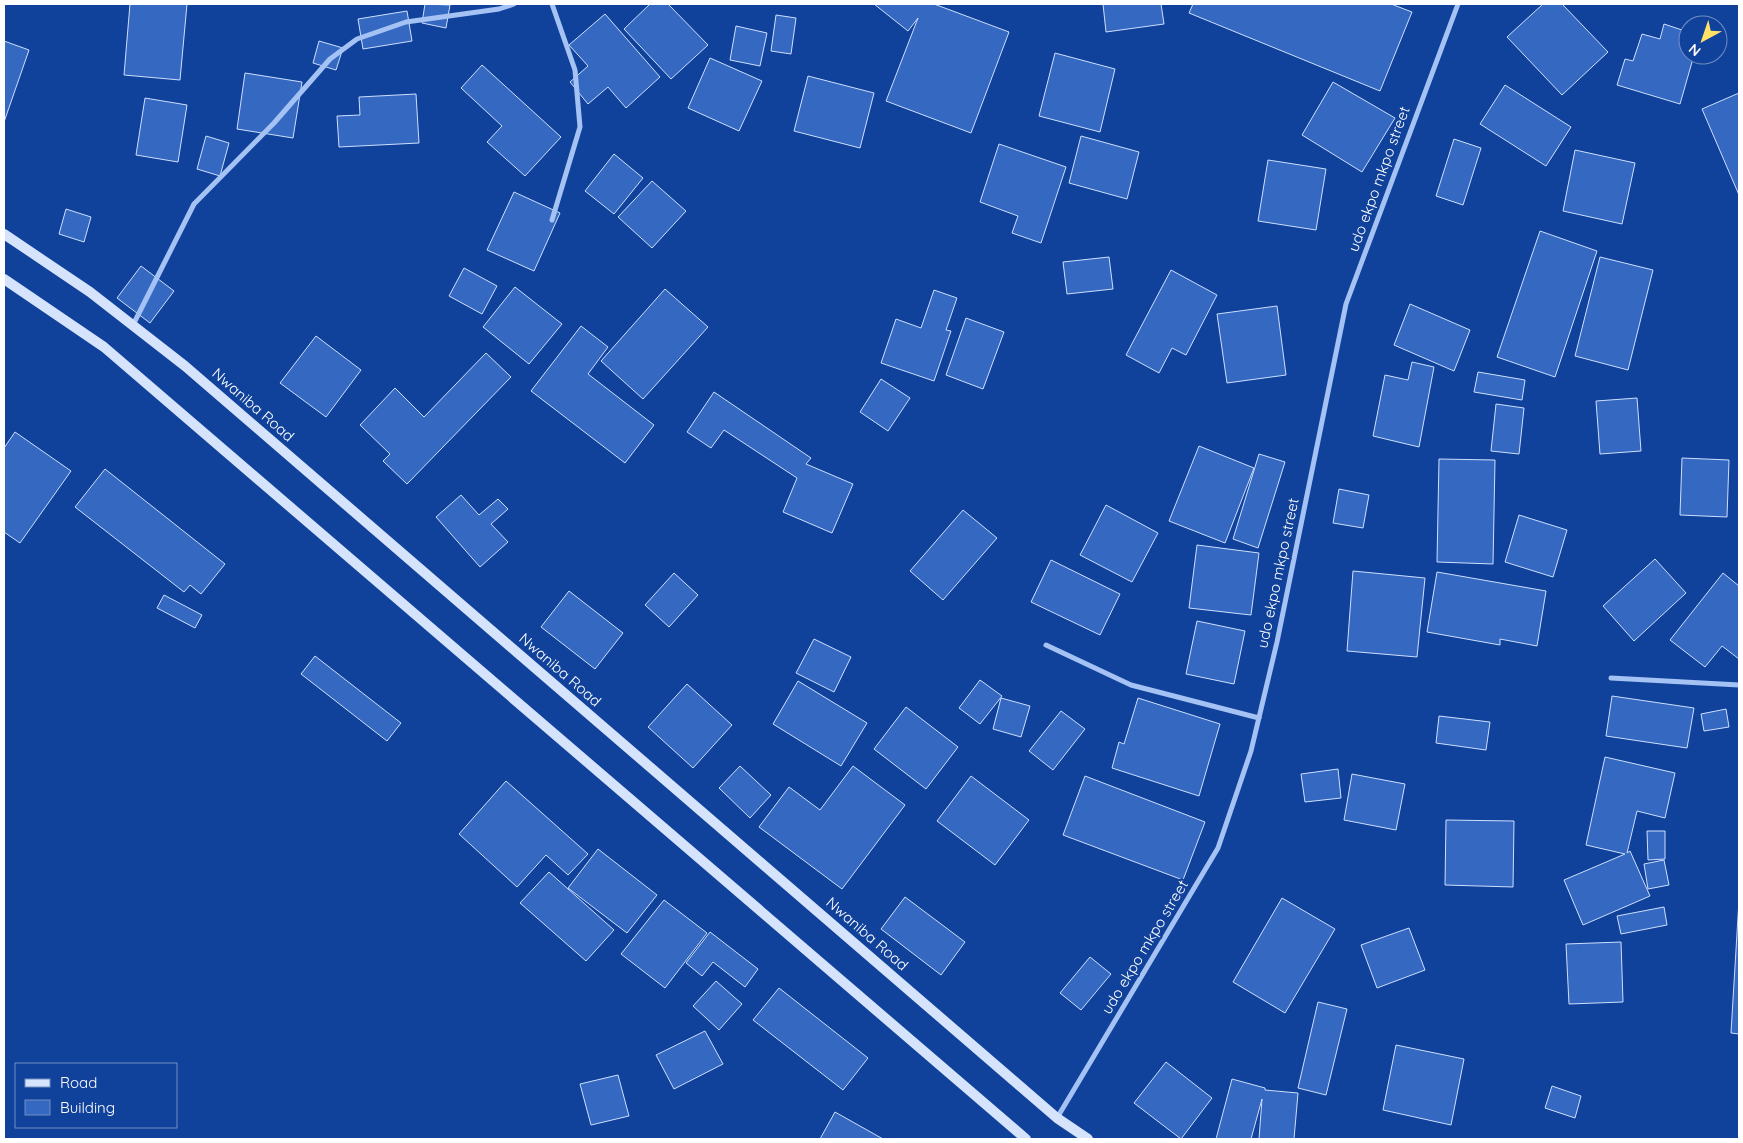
<svg xmlns="http://www.w3.org/2000/svg" width="1743" height="1143" font-family="Quicksand,sans-serif">
<style>
.building{fill:#3569c1;stroke:#cddffe}
.lines{fill:none;stroke-linecap:round;stroke-linejoin:round}
.street{stroke:#a5c2f4;stroke-width:5}
.secondary{stroke:#d5e3fd;stroke-width:10}
.labels{text-anchor:middle;stroke-width:4.5;stroke-linejoin:round;paint-order:stroke}
.street-label{font-size:15px;fill:#fff;stroke:#11429b}
</style>
<rect width="100%" height="100%" fill="#11429b"/>
<g class="building">
<path d="M130 4H187L180 80 124 75Z"/>
<path d="M425 4 450 5 446 28 422 23Z"/>
<path d="M650 4H668L708 45 671 79 624 29Z"/>
<path d="M874 4H934L1009 32 971 133 886 101 918 18 908 31Z"/>
<path d="M1103 4H1161L1164 24 1106 32Z"/>
<path d="M1193 4H1391L1412 12 1380 91 1189 13Z"/>
<path d="M1543 4H1562L1608 52 1562 95 1507 37Z"/>
<path d="M407 11 412 41 363 49 358 19Z"/>
<path d="M605 14 660 77 626 108 608 87 588 104 570 82 588 66 569 45Z"/>
<path d="M776 15 796 18 791 54 771 51Z"/>
<path d="M1664 24 1688 32V55H1694L1680 104 1617 85 1625 59 1633 61 1642 34 1660 39Z"/>
<path d="M736 26 767 33 760 66 730 60Z"/>
<path d="M4 41 29 50 4 122Z"/>
<path d="M319 41 343 48 336 70 313 63Z"/>
<path d="M1055 53 1115 69 1100 132 1039 116Z"/>
<path d="M710 58 762 81 739 131 688 108Z"/>
<path d="M482 65 561 137 525 176 487 142 502 126 461 88Z"/>
<path d="M245 73 302 82 293 138 237 129Z"/>
<path d="M808 76 874 93 860 148 794 131Z"/>
<path d="M1333 82 1395 118 1362 172 1302 135Z"/>
<path d="M1505 85 1571 127 1546 166 1480 124Z"/>
<path d="M1739 93V195L1702 109Z"/>
<path d="M416 94 419 143 339 147 337 116 360 115 359 97Z"/>
<path d="M145 98 187 105 178 162 136 155Z"/>
<path d="M206 136 229 143 220 176 197 169Z"/>
<path d="M1081 136 1139 152 1127 199 1069 183Z"/>
<path d="M1454 139 1481 148 1463 205 1436 196Z"/>
<path d="M999 144 1066 167 1041 243 1012 233 1018 216 980 202Z"/>
<path d="M1575 150 1635 163 1622 224 1563 211Z"/>
<path d="M614 154 643 178 614 214 585 191Z"/>
<path d="M1268 160 1326 169 1316 230 1258 221Z"/>
<path d="M652 181 686 211 652 248 618 217Z"/>
<path d="M514 192 560 213 534 271 487 250Z"/>
<path d="M66 209 91 217 84 242 59 234Z"/>
<path d="M1540 231 1597 251 1555 377 1497 357Z"/>
<path d="M1109 257 1113 289 1067 294 1063 262Z"/>
<path d="M1600 257 1653 270 1628 370 1575 356Z"/>
<path d="M141 266 174 291 150 323 117 298Z"/>
<path d="M464 268 497 286 482 314 449 296Z"/>
<path d="M1171 270 1217 295 1186 355 1172 348 1159 373 1126 355Z"/>
<path d="M515 287 562 324 529 364 483 327Z"/>
<path d="M665 289 708 327 643 399 601 361Z"/>
<path d="M934 290 957 298 946 330 951 331 934 381 881 363 896 319 921 328Z"/>
<path d="M1410 304 1470 330 1454 371 1394 345Z"/>
<path d="M1277 306 1286 375 1227 383 1217 314Z"/>
<path d="M966 318 1004 332 983 389 946 375Z"/>
<path d="M581 326 608 347 588 374 654 425 625 463 531 391Z"/>
<path d="M316 336 361 370 326 417 280 383Z"/>
<path d="M486 353 511 377 407 484 383 461 390 454 360 425 395 388 424 417Z"/>
<path d="M1412 362 1434 367 1419 447 1373 436 1385 375 1408 380Z"/>
<path d="M1478 372 1525 380 1522 400 1474 392Z"/>
<path d="M881 379 910 398 888 431 860 412Z"/>
<path d="M714 392 811 458 806 464 853 484 832 533 783 512 797 478 724 430 711 448 687 432Z"/>
<path d="M1637 398 1641 451 1600 454 1596 401Z"/>
<path d="M1496 404 1524 408 1519 454 1491 451Z"/>
<path d="M15 432 71 471 20 543 4 532V448Z"/>
<path d="M1199 446 1254 468 1225 543 1169 521Z"/>
<path d="M1259 454 1285 462 1258 548 1233 539Z"/>
<path d="M1682 458 1729 460 1727 517 1680 515Z"/>
<path d="M1439 459 1495 460 1493 564 1437 562Z"/>
<path d="M105 469 225 564 201 594 190 585 184 592 75 507Z"/>
<path d="M1339 489 1369 495 1363 528 1333 523Z"/>
<path d="M461 495 479 515 498 499 508 509 491 524 508 542 480 567 436 517Z"/>
<path d="M1106 505 1158 533 1132 582 1080 555Z"/>
<path d="M963 510 997 538 943 600 910 571Z"/>
<path d="M1519 515 1567 530 1553 577 1505 562Z"/>
<path d="M1197 545 1259 553 1251 615 1189 608Z"/>
<path d="M1655 559 1686 593 1634 641 1603 606Z"/>
<path d="M1051 560 1120 594 1100 635 1031 602Z"/>
<path d="M1353 571 1425 578 1417 657 1347 651Z"/>
<path d="M1437 572 1546 591 1537 646 1500 639V645L1427 632Z"/>
<path d="M674 573 698 595 669 627 645 605Z"/>
<path d="M1723 573 1739 586V659L1722 646 1705 667 1670 640Z"/>
<path d="M569 591 623 633 595 669 541 627Z"/>
<path d="M164 595 202 615 195 628 157 608Z"/>
<path d="M1197 621 1245 631 1234 684 1186 674Z"/>
<path d="M814 639 851 657 834 692 796 673Z"/>
<path d="M315 656 401 723 387 741 301 674Z"/>
<path d="M980 680 1002 696 980 724 959 708Z"/>
<path d="M798 681 867 723 841 766 773 724Z"/>
<path d="M687 684 732 725 693 768 648 727Z"/>
<path d="M1612 696 1694 708 1687 748 1606 736Z"/>
<path d="M1001 698 1030 706 1021 737 993 729Z"/>
<path d="M1138 698 1220 724 1199 796 1112 768 1119 742 1124 744Z"/>
<path d="M906 707 958 747 926 789 874 749Z"/>
<path d="M1726 709 1729 727 1704 731 1701 714Z"/>
<path d="M1061 711 1085 729 1053 770 1029 751Z"/>
<path d="M1439 716 1490 722 1486 750 1436 743Z"/>
<path d="M1605 757 1675 773 1665 818 1637 811 1627 853 1630 851 1650 896 1583 925 1564 880 1625 854 1586 845Z"/>
<path d="M740 766 771 795 750 818 719 788Z"/>
<path d="M853 766 905 805 842 889 759 827 789 787 820 810Z"/>
<path d="M1338 769 1341 798 1305 802 1301 774Z"/>
<path d="M1352 774 1405 784 1396 830 1344 820Z"/>
<path d="M971 776 1029 820 995 865 937 821Z"/>
<path d="M1085 776 1205 822 1183 880 1063 835Z"/>
<path d="M506 781 588 854 568 875 546 855 517 887 459 834Z"/>
<path d="M1446 820 1514 821 1513 887 1445 885Z"/>
<path d="M1647 831H1665V859L1648 860Z"/>
<path d="M598 849 657 895 627 933 568 888Z"/>
<path d="M1664 860 1669 885 1648 889 1644 864Z"/>
<path d="M549 872 614 930 586 961 520 903Z"/>
<path d="M905 897 965 942 941 975 881 929Z"/>
<path d="M1282 898 1335 929 1285 1013 1233 982Z"/>
<path d="M664 900 707 933 665 988 621 954Z"/>
<path d="M1739 900V1034L1731 1033Z"/>
<path d="M1664 907 1667 925 1621 934 1617 916Z"/>
<path d="M1409 928 1425 970 1377 988 1361 945Z"/>
<path d="M710 932 758 969 745 987 713 962 702 976 686 963Z"/>
<path d="M1621 942 1623 1002 1569 1004 1566 944Z"/>
<path d="M1090 957 1111 974 1081 1010 1060 993Z"/>
<path d="M716 981 742 1004 719 1030 693 1006Z"/>
<path d="M779 988 868 1058 843 1090 753 1020Z"/>
<path d="M1318 1002 1347 1009 1326 1095 1298 1088Z"/>
<path d="M705 1031 723 1064 674 1089 656 1055Z"/>
<path d="M1396 1045 1464 1059 1451 1125 1383 1110Z"/>
<path d="M1166 1062 1212 1098 1181 1139 1134 1103Z"/>
<path d="M618 1075 629 1116 591 1125 580 1084Z"/>
<path d="M1232 1079 1265 1088V1090L1298 1093 1294 1139H1259L1262 1099 1251 1139H1216Z"/>
<path d="M1552 1086 1581 1096 1575 1118 1545 1108Z"/>
<path d="M835 1112 883 1139H820Z"/>
</g>
<g class="lines">
<g class="street">
<path d="M552 4 575 70 580 127 552 220"/>
<path d="M133 325 194 204 274 123 330 59 357 39 406 22 499 9 514 4"/>
<path d="M1046 645 1131 685 1259 718"/>
<path d="M1611 678 1739 685"/>
<path d="M1057 1118 1218 848 1251 751 1277 642 1346 304 1458 4"/>
</g>
<g class="secondary">
<path d="M4 234 90 292 185 366 1057 1118 1088 1139"/>
<path d="M4 279 104 347 1026 1139"/>
</g>
</g>
<g class="labels">
<g class="street-label">
<text transform="translate(1379 179) rotate(-70)" y="5">udo ekpo mkpo street</text>
<text transform="translate(253 405) rotate(41)" y="5">Nwaniba Road</text>
<text transform="translate(1278 573) rotate(-78)" y="5">udo ekpo mkpo street</text>
<text transform="translate(560 670) rotate(41)" y="5">Nwaniba Road</text>
<text transform="translate(867 934) rotate(41)" y="5">Nwaniba Road</text>
<text transform="translate(1145 947) rotate(-59)" y="5">udo ekpo mkpo street</text>
</g>
</g>
<rect width="1743" height="1143" fill="none" stroke="#ffffff" stroke-width="10"/>
<rect x="15" y="1063" width="162" height="65" fill="#11429b" stroke="#708ec3"/>
<rect x="25" y="1079" width="25" height="8" fill="#d5e3fd" stroke="#708ec3"/>
<text x="60" y="1088" font-size="15" fill="#ffffff">Road</text>
<rect x="25" y="1100" width="25" height="15" fill="#3569c1" stroke="#708ec3"/>
<text x="60" y="1113" font-size="15" fill="#ffffff">Building</text>
<g transform="translate(1703 40) rotate(220)"><circle r="24" fill="#11429b" stroke="#708ec3"/>
<path d="M0-4L9 19L0 12L-9 19Z" fill="#ffe068"/>
<text y="-8" font-size="14" font-weight="bold" text-anchor="middle" fill="#ffffff">N</text>
</g>
</svg>
